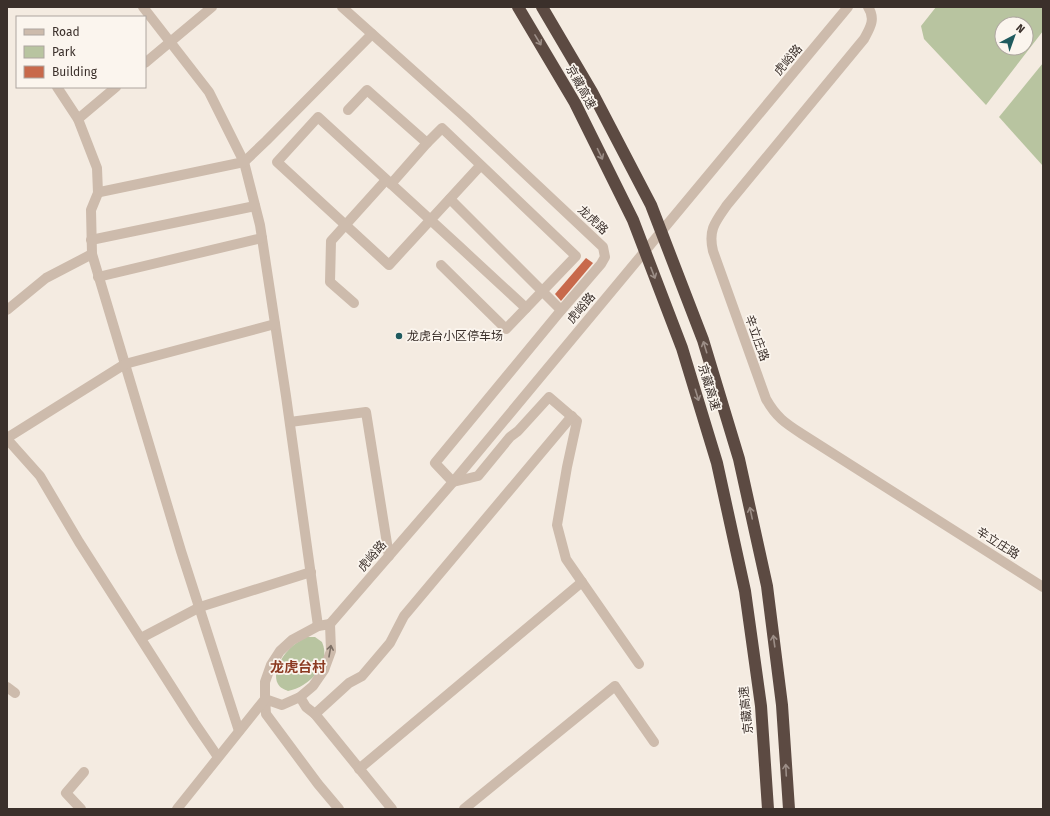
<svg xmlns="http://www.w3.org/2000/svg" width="1050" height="816" font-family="'Fira Sans','Noto Sans SC',sans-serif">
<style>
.green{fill:#b8c4a0;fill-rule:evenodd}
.building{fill:#c8694b}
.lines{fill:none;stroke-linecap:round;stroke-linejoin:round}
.minor{stroke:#cdbbac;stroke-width:10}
.highway{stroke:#5c4a42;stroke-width:12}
.oneway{stroke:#9c8e87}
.oneway2{stroke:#7d6f65}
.poi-dot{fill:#1f5a5e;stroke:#fbf5ee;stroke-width:1.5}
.labels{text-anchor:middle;stroke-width:3.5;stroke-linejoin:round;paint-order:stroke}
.street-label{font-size:12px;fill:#3b302b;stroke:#fbf5ee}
.poi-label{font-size:12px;fill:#3b302b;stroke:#fbf5ee;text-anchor:start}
.quarter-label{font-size:14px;font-weight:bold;fill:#8c3b22;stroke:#fbf5ee}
</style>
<rect width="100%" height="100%" fill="#f4ebe1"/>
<g class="green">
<path d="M936 7H1043V31L986 105 924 39 921 26ZM1002 24H1026V48H1002Z"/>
<path d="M1043 63V166L999 117Z"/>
<path d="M306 637H315L322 642C332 664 309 687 288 691 284 689 280 688 278 684 271 671 285 651 295 644 299 641 303 639 306 637Z"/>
</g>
<path class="building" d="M586 258 593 263 561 301 555 294Z"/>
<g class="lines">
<g class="minor">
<path d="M143 7 209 92 244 162 260 225 286 396 318 626"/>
<path d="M342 7 465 117 603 247 605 257 601 264 558 314 435 463 453 482 478 476 510 437 518 431 549 397 577 421 567 467 557 525 566 559 639 664"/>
<path d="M868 7C876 19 870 28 864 39L727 205C715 222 708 230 713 251L766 399C776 417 785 423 802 434L1043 587"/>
<path d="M145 63 212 7"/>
<path d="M57 87 78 119 97 168 98 193 91 210 92 254 181 551 239 731"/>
<path d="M348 110 367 90 427 143 442 128 576 256 506 329 441 265"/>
<path d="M78 119 116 87"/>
<path d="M480 166 389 265 277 162 318 117C388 181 457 244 526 308"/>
<path d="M391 184 427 143"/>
<path d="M98 193 100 192 244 162 266 141 372 34"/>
<path d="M450 199 561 310"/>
<path d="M91 240 255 206"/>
<path d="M98 277 262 238"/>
<path d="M354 303 330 282 331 241 386 180"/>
<path d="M7 310 46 278 92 254"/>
<path d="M290 422 366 412 389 556"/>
<path d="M7 438 125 364 275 324"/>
<path d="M7 439 40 476 79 542 194 722 218 757"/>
<path d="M330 624 453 482 848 7"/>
<path d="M141 638 200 607 311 572"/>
<path d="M7 687 15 693"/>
<path d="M300 697 306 707 315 714 349 683 362 676 390 643 404 616 572 416"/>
<path d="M265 699 282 705 300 697 313 686 324 670 331 651 330 624 318 626 292 640 280 651 271 665 265 682V699L266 714 318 784 339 809"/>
<path d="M315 714 392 809"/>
<path d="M359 769 582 582"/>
<path d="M81 809 66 793 84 772"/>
<path d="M177 809 265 699"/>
<path d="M464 809 615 686 654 742"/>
</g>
<g class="highway">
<path d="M518 7 575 103 633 220 682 348 717 463 745 591 761 706 768 809"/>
<path d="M542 7 592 92 651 205 703 340 739 459 767 586 782 705 789 809"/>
</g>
</g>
<defs><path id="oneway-shaft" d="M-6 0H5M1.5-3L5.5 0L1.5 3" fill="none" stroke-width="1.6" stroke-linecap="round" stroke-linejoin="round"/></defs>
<g class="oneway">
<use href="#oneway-shaft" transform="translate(538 40) rotate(59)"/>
<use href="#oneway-shaft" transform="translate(600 154) rotate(64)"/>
<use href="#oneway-shaft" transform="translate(653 273) rotate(69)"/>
<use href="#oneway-shaft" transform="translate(705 347) rotate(-107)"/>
<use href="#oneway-shaft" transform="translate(697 395) rotate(73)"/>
<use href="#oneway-shaft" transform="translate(751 513) rotate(-102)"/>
<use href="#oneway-shaft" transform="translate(774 641) rotate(-98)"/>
<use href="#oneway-shaft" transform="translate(786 770) rotate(-93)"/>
</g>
<use class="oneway2" href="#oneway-shaft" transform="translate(330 651) rotate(-80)"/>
<circle class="poi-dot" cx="399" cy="336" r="4"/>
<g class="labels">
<g class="street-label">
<text transform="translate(788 60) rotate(-50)" y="4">虎峪路</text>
<text transform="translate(581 87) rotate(61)" y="4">京藏高速</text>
<text transform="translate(593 220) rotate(43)" y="4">龙虎路</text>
<text transform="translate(581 308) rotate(-50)" y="4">虎峪路</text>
<text transform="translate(757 338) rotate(70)" y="4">辛立庄路</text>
<text transform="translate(709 387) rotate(73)" y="4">京藏高速</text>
<text transform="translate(998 543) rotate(32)" y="4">辛立庄路</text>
<text transform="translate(372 556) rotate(-49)" y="4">虎峪路</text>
<text transform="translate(746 710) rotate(-96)" y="4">京藏高速</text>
</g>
<g class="poi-label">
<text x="407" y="340">龙虎台小区停车场</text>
</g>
<g class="quarter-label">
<text x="298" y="672">龙虎台村</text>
</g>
</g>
<rect width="1050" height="816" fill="none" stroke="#3b302b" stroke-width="16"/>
<rect x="16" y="16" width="130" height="72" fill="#fbf5ee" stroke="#aea6a0"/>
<rect x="24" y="29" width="20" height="6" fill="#cdbbac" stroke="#aea6a0"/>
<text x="52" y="36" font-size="12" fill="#3b302b">Road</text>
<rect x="24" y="46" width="20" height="12" fill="#b8c4a0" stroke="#aea6a0"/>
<text x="52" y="56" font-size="12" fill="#3b302b">Park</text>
<rect x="24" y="66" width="20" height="12" fill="#c8694b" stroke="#aea6a0"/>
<text x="52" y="76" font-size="12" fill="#3b302b">Building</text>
<g transform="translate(1014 36) rotate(41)"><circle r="19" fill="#fbf5ee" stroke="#aea6a0"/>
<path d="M0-3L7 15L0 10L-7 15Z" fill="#1f5a5e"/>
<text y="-6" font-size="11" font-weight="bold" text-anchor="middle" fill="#3b302b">N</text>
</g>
</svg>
